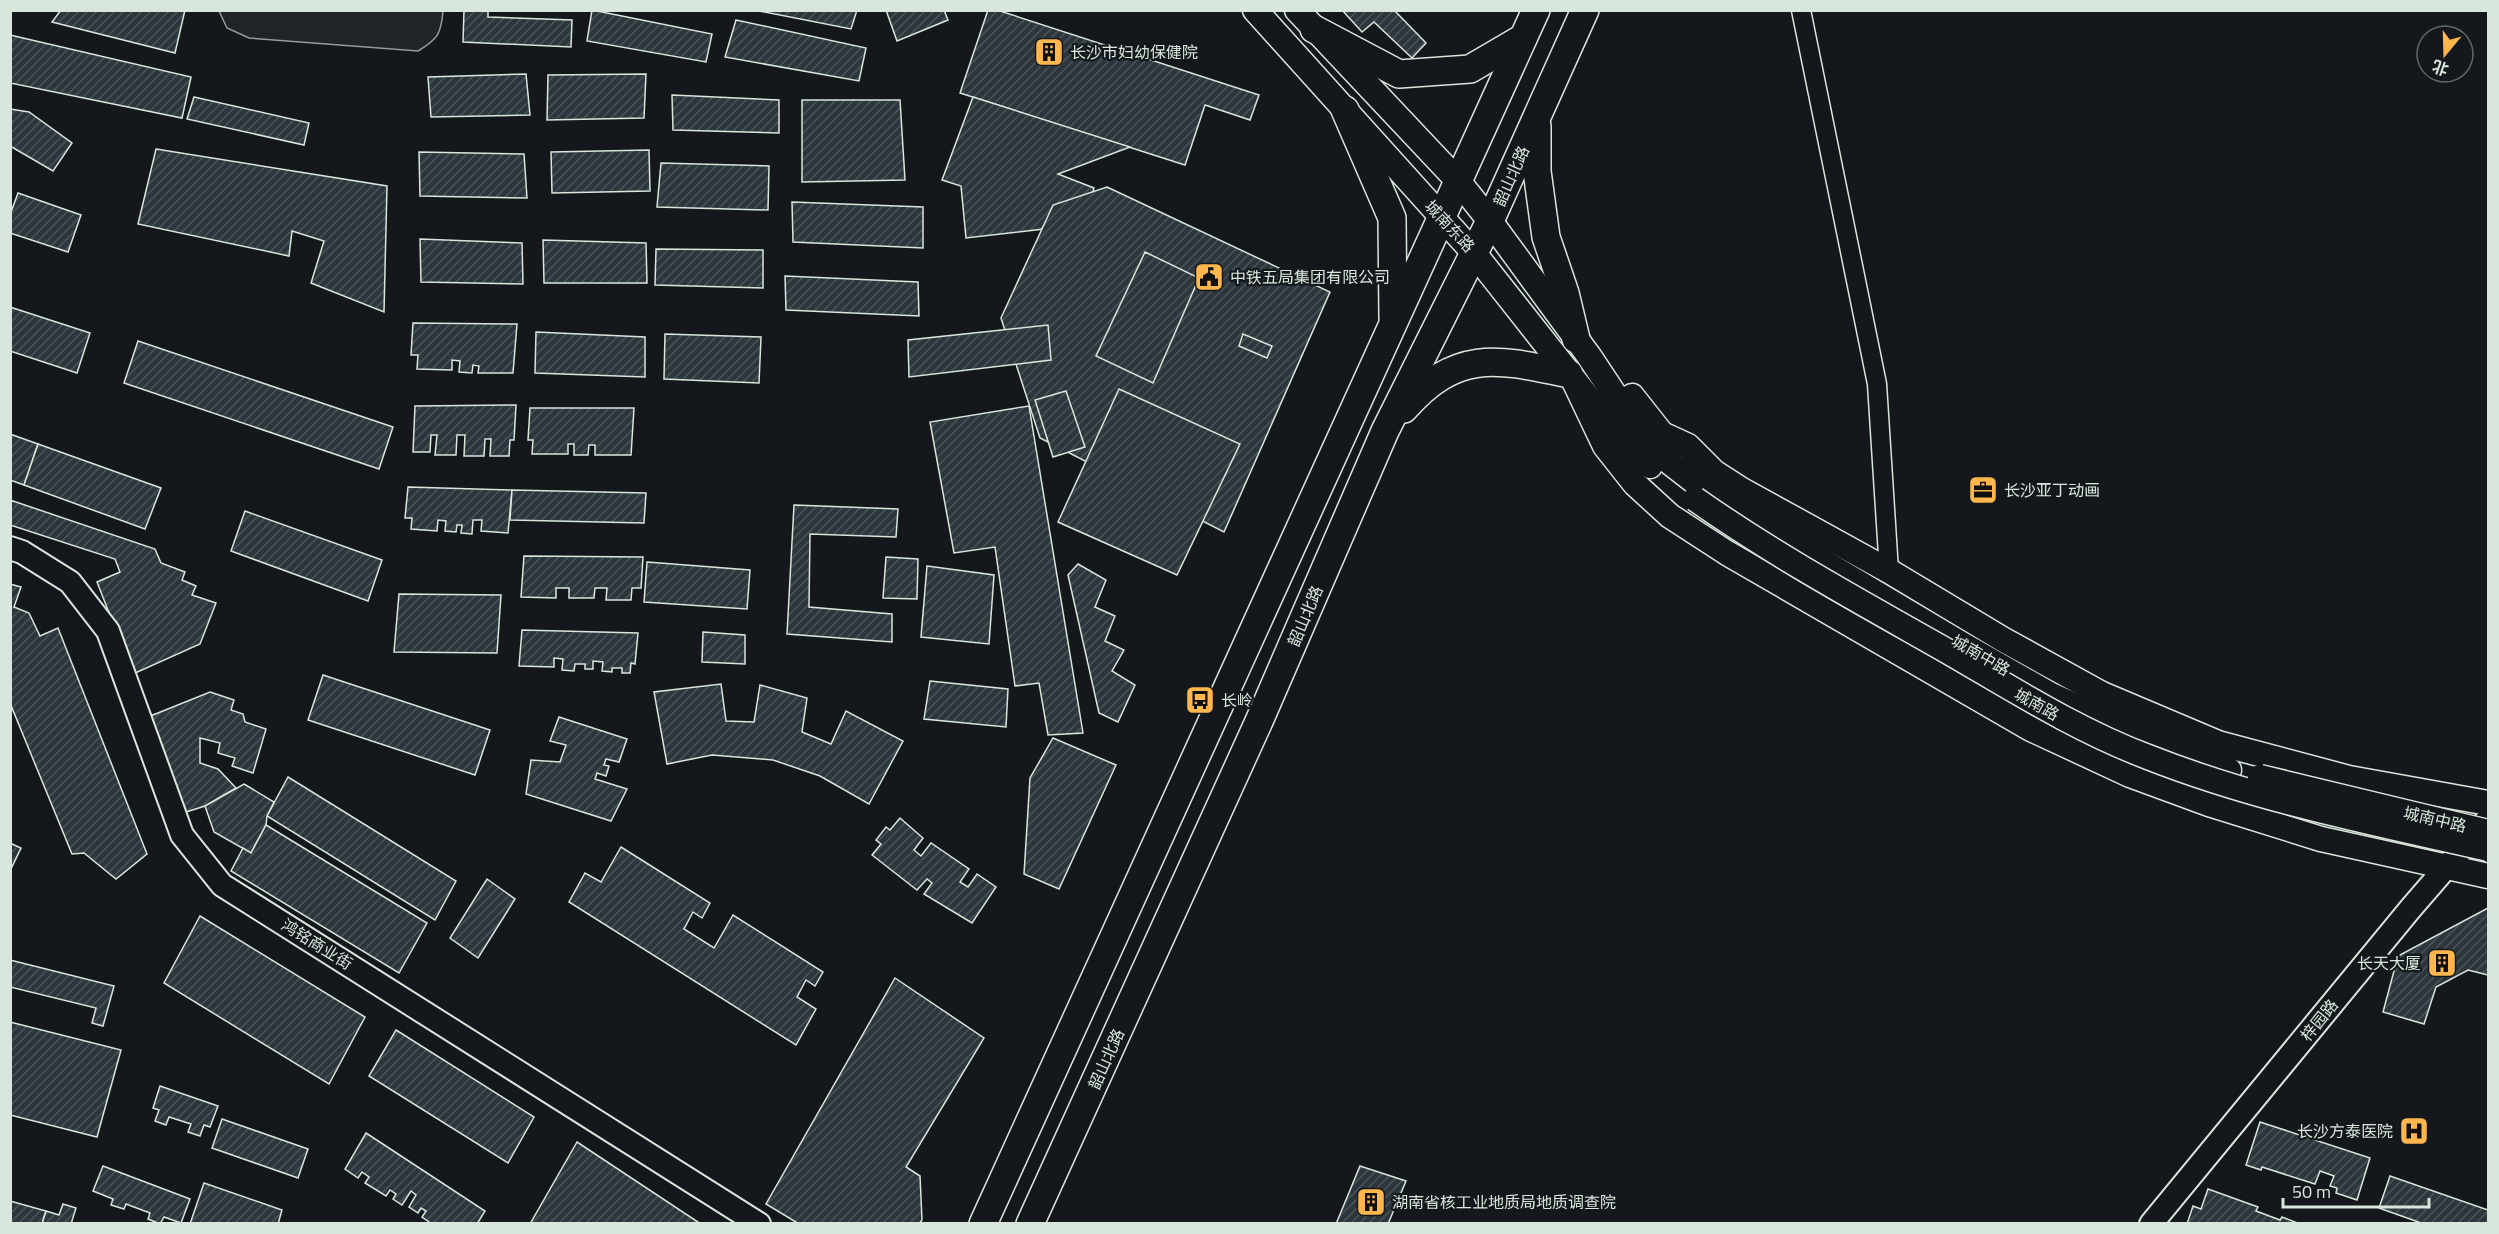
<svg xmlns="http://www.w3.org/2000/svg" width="2499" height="1234" font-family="'Titillium Web','Noto Sans SC',sans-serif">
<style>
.garden{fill:#202428;stroke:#939e99;stroke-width:1.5}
.building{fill:url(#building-hatch);stroke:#d8e6dc;stroke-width:1.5}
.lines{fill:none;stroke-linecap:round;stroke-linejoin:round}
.minor-casing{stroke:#d8e6dc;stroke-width:21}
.tertiary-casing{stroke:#d8e6dc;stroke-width:26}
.secondary-casing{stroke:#d8e6dc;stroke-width:27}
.primary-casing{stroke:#d8e6dc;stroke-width:30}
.minor{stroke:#14181c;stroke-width:18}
.tertiary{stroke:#14181c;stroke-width:22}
.secondary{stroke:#14181c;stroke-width:24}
.primary{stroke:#14181c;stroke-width:27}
.secondary-bridge-casing{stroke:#d8e6dc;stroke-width:27;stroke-linecap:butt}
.secondary-bridge{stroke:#14181c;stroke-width:24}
.labels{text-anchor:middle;stroke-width:4.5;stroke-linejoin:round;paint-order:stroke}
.poi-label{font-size:16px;fill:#d8e6dc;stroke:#14181c;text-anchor:start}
.street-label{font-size:16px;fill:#d8e6dc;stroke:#14181c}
</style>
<defs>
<pattern id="building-hatch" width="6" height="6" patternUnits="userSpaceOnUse" patternTransform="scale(1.5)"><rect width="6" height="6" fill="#2c363c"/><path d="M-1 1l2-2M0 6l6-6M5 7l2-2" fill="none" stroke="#4a5358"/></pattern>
</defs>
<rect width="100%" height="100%" fill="#14181c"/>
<path class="garden" d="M219 11V10L443 11C441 34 438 39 418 51L249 38 227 28Z"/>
<g class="building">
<path d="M61 10H185L175 53 52 22Z"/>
<path d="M464 10H488V17L572 20 571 47 463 42Z"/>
<path d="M592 10 712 34 706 62 587 41Z"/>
<path d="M754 10H857L851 29Z"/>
<path d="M886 10H944L948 20 897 41Z"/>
<path d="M988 10H997L1259 95 1250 120 1205 105 1185 165 960 93Z"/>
<path d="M1342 10H1394L1426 43 1412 58 1374 22 1362 32Z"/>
<path d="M736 20 866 48 859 81 725 57Z"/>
<path d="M10 35 191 77 182 118 10 83Z"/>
<path d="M526 74 530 115 431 117 428 77Z"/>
<path d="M646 74 644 118 547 120 548 75Z"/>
<path d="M672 95 779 100V133L673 130Z"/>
<path d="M194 97 309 123 304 145 187 119Z"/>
<path d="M973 97 1130 147 1058 174 1094 188 1085 214 1062 207 1061 227 966 238 961 186 942 180Z"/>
<path d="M802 100H900L905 180 802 182Z"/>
<path d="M10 109 29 112 72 143 53 171 10 146Z"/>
<path d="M156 149 387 186 384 312 311 283 324 241 292 231 289 256 138 224Z"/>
<path d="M649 150 650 191 552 193 551 152Z"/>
<path d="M419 152 524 154 527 198 420 196Z"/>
<path d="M661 163 769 166 768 210 657 207Z"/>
<path d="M1107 187 1330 292 1224 532 1040 438 1001 318 1053 205Z"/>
<path d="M18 193 81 215 68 252 10 233V215Z"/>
<path d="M792 202 923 207V248L793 242Z"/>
<path d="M420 239 522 243 523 284 421 282Z"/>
<path d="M543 240 646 243 647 283H544Z"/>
<path d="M656 249 763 250V288L655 285Z"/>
<path d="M1145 252 1199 278 1153 383 1096 356Z"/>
<path d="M785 276 918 282 919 316 786 310Z"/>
<path d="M10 307 90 333 77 373 10 351Z"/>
<path d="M413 323 517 324 513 373H478L479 366 473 365 472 373 459 372 460 361 452 360V370L417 369 418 355H411Z"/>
<path d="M1048 325 1051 360 909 377 908 340Z"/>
<path d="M536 332 645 337V377L535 373Z"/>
<path d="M665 334 761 337 759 383 664 379Z"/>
<path d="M1243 334 1272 346 1267 358 1239 346Z"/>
<path d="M138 341 393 427 379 469 124 383Z"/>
<path d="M1119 389 1240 444 1177 575 1058 522Z"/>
<path d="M1066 391 1085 447 1053 457 1035 400Z"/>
<path d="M516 405 514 440H510L509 456H490L491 439H485L484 456H464L465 435H457L456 455H435L437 435H431L430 452H413L415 406Z"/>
<path d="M1029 406 1083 733 1048 735 1039 683 1015 686 995 547 954 553 930 422Z"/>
<path d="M530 408H634L631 455H595V445H589L588 455H574V444H568V454H532L533 440H528Z"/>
<path d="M10 434 38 444 24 485 10 480Z"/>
<path d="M38 444 161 488 145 529 24 485Z"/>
<path d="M408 487 512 490 508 533 481 531 482 520H473L472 534 461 533 462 525H457L456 532 445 531 446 521 438 520 437 531 411 529 412 518H405Z"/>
<path d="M512 490 646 493 644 523 510 520Z"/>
<path d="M10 500 155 549 161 563 185 572 182 580 196 586 192 595 216 603 200 644 133 674 97 582 120 572 115 559 10 525Z"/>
<path d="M794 505 898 509 896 537 810 534 809 607 892 614V642L787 634Z"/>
<path d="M245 511 382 560 368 601 231 551Z"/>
<path d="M524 556 643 557 641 588H632L631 600H606L607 588H595L594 598H569V588H556V598L521 597Z"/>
<path d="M886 557 918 559 917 599 883 598Z"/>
<path d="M647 562 750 570 747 609 644 602Z"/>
<path d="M1078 564 1106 580 1095 607 1115 616 1105 641 1124 650 1112 671 1135 685 1118 722 1099 713 1068 575Z"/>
<path d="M927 566 994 575 989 644 921 637Z"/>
<path d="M10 584 21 587 14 607 29 613 40 636 58 628 147 854 116 879 84 853 72 854 10 703Z"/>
<path d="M399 594 501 595 497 653 394 652Z"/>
<path d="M522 630 638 633 635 664 631 663 630 673H622V668H612V672L602 671 603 662 593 661V669H585V664H575L574 671 562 670 563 659 554 658V667L519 666Z"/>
<path d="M703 632 745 635V664L702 662Z"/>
<path d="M323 675 490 730 475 775 308 720Z"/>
<path d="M930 681 1008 689 1006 727 924 719Z"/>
<path d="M721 684 726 721 754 722 760 685 807 698 802 732 831 744 846 711 903 741 869 804 820 776 773 760 712 755 667 764 654 692Z"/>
<path d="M210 692 234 700 231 710 243 714 245 722 266 729 253 773 232 766 235 758 218 753 220 743 200 738V763L218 769 236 788 205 806 186 812 148 717Z"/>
<path d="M559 717 627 739 619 762 606 759 604 765 609 766 606 776 597 773 595 779 627 789 611 821 526 794 531 760 560 762 566 745 550 741Z"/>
<path d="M1053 738 1116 765 1059 889 1024 874 1030 778Z"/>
<path d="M288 777 456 881 435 920 267 816Z"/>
<path d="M244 784 274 802 267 816 266 825 251 853 214 832 205 806Z"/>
<path d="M900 818 923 838 914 850 921 856 931 843 969 869 960 882 968 887 977 874 996 887 972 923 924 894 932 883 927 879 917 890 872 855 881 844 876 840 886 827 890 830Z"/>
<path d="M266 825 427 923 399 973 231 871 243 848 251 853Z"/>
<path d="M10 843 21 848 10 871Z"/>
<path d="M621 847 710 903 702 918 693 912 684 929 714 948 733 915 823 972 815 986 806 980 797 997 816 1009 796 1045 569 902 585 873 601 882Z"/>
<path d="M487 879 515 899 478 958 450 938Z"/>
<path d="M2488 908V975L2468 970 2436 987 2424 1024 2383 1012 2398 956Z"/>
<path d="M200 916 365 1017 329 1084 164 983Z"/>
<path d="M10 960 114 986 103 1026 92 1023 96 1008 10 987Z"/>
<path d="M895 978 984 1038 906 1167 920 1176 922 1220 919 1224H799L766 1204Z"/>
<path d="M10 1022 121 1050 97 1137 10 1115Z"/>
<path d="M396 1030 534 1117 508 1163 369 1076Z"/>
<path d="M160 1086 218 1106 210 1127 204 1125 200 1136 188 1132 191 1124 169 1117 166 1125 155 1121 159 1110 153 1108Z"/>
<path d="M222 1119 308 1149 298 1178 212 1148Z"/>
<path d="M2260 1122 2370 1158 2357 1200 2336 1193 2337 1188 2330 1186 2334 1176 2320 1171 2315 1184 2262 1167 2261 1170 2246 1165Z"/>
<path d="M366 1133 485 1211 477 1224H432L422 1217 426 1211 421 1208 418 1213 409 1207 416 1195 411 1191 402 1205 393 1199 396 1194 390 1190 386 1196 365 1183 369 1177 362 1172 358 1178 345 1169Z"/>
<path d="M577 1142 701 1224H530Z"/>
<path d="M103 1166 190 1199 181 1223 164 1217 160 1224 148 1219 150 1213 126 1204 124 1209 111 1205 113 1199 93 1191Z"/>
<path d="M1360 1166 1406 1181 1388 1224H1336Z"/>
<path d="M2390 1176 2488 1210V1224H2424L2379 1208Z"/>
<path d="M204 1183 282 1210 278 1224H190Z"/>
<path d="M2208 1189 2258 1207 2256 1211 2280 1220 2282 1217 2300 1224H2187L2193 1206 2201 1209Z"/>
<path d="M10 1201 46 1211 42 1224H10Z"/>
<path d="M63 1204 76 1208 71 1224H42L46 1211 59 1215Z"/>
</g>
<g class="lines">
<g class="minor-casing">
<path id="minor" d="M1801 10 1877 384 1889 571"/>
</g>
<g class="tertiary-casing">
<g id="tertiary">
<path d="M10 548 22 552 70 582 108 631 182 835 222 885 759 1224"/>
<path d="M2151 1224 2411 908 2488 819"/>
</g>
</g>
<g class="secondary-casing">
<g id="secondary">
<path d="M1255 10 1474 253 1605 419 1650 466"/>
<path d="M1297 10 1459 182 1490 221 1589 356 1646 442 1668 461 1713 496 1960 643 2051 695 2155 742 2229 770"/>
<path d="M1574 381 1605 446 1635 484 1670 516 1727 553 2031 729 2130 775 2209 804 2321 839 2488 876"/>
<path d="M1632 396 1662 434 1688 446 1714 472 1742 490 1889 571 2004 640 2102 694 2218 743 2349 778 2488 803"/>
</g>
</g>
<g class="primary-casing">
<g id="primary">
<path d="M1314 29 1399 74 1470 69 1523 38"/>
<path d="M1345 110 1392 218 1393 318"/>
<path d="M1537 126V171L1546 237 1565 293 1576 339"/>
<path d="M1404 409C1457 348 1498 359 1569 374"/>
<path d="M983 1224 1536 10"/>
<path d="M1030 1224 1260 719 1385 431 1490 221 1585 10"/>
</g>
</g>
<use href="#minor" class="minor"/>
<use href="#tertiary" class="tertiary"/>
<use href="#secondary" class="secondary"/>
<use href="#primary" class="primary"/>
<g class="secondary-bridge-casing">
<g id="secondary-bridge">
<path d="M1695 499C1773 554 1857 600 1940 647 2008 686 2074 729 2148 757 2257 800 2374 823 2488 849"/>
<path d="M2260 777 2488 832"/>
</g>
</g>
<use href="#secondary-bridge" class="secondary-bridge"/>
</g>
<defs>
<g id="building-square" transform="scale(1.5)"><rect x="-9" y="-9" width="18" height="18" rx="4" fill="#ffb74d" stroke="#14181c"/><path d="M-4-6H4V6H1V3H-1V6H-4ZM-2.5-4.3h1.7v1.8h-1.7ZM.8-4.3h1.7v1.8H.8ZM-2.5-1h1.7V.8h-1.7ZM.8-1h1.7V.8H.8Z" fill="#111"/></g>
<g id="civic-square" transform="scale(1.5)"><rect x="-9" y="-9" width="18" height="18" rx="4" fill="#ffb74d" stroke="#14181c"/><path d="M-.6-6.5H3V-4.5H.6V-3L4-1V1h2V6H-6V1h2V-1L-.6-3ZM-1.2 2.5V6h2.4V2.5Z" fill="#111"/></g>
<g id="office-square" transform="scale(1.5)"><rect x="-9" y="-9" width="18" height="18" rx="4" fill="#ffb74d" stroke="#14181c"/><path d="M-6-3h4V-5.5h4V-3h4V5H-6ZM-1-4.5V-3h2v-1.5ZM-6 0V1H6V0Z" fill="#111"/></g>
<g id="bus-square" transform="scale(1.5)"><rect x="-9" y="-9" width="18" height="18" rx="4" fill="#ffb74d" stroke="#14181c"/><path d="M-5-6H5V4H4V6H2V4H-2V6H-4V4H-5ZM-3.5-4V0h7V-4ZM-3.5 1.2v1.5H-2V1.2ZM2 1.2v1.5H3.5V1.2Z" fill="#111"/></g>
<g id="hospital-square" transform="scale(1.5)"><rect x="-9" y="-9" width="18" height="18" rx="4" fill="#ffb74d" stroke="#14181c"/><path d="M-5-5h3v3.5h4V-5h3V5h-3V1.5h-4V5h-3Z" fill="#111"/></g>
</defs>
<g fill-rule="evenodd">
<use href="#building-square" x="1049" y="52"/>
<use href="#civic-square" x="1209" y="277"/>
<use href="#office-square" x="1983" y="490"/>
<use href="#bus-square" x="1200" y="700"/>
<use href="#building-square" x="2442" y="963"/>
<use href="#hospital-square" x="2414" y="1131"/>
<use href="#building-square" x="1371" y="1202"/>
</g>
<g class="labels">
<g class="poi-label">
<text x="1070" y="58">长沙市妇幼保健院</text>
<text x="1230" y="283">中铁五局集团有限公司</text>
<text x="2004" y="496">长沙亚丁动画</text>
<text x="1221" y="706">长岭</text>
<text x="2421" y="969" text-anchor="end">长天大厦</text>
<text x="2393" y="1137" text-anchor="end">长沙方泰医院</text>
<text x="1392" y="1208">湖南省核工业地质局地质调查院</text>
</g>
<g class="street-label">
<text transform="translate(1511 176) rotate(-66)" y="6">韶山北路</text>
<text transform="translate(1450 226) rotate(47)" y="6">城南东路</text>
<text transform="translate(1305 616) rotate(-67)" y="6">韶山北路</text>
<text transform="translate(1981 655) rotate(30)" y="6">城南中路</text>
<text transform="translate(2037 704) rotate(29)" y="6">城南路</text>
<text transform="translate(2435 819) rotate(13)" y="6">城南中路</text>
<text transform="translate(317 944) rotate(32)" y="6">鸿铭商业街</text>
<text transform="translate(2319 1020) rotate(-51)" y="6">梓园路</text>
<text transform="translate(1106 1059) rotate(-66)" y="6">韶山北路</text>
</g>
</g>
<rect width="2499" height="1234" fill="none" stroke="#d8e6dc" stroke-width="24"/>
<g transform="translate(2445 54) rotate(199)"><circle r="28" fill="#14181c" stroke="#626a69" stroke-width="1.5"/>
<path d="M0-4.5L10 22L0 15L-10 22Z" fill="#ffb74d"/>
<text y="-9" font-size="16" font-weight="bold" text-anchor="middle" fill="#d8e6dc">北</text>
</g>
<path d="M2283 1198v9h146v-9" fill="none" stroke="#d8e6dc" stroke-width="3"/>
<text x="2292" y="1198" font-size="18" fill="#d8e6dc" stroke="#14181c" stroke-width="4.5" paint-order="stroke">50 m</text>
</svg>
